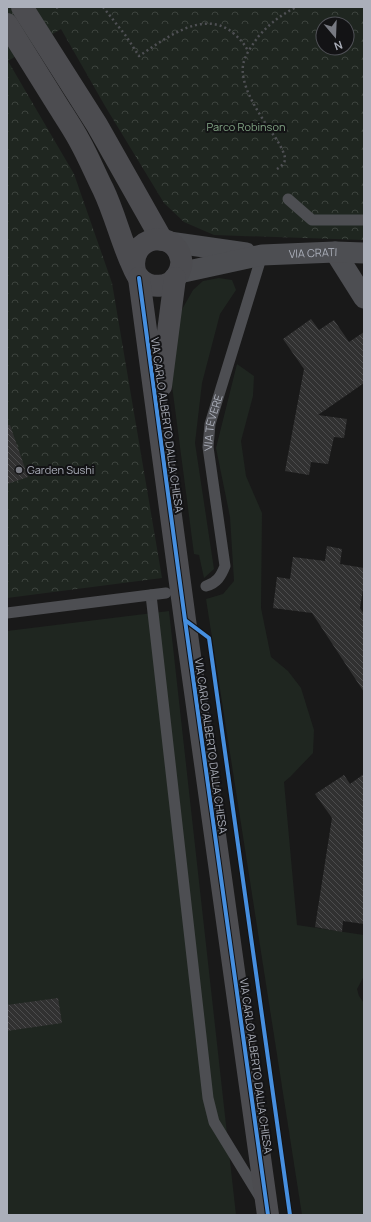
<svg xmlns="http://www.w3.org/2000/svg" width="371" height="1222" font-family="Manrope,sans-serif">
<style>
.grass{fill:#1f2620}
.park{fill:url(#park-crowns);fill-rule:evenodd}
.building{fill:url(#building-back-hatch)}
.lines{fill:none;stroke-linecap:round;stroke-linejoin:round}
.path{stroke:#4f5054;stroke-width:2.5;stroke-dasharray:2 3;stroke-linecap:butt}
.lane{stroke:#4d4e52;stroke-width:11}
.street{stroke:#4d4e52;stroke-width:21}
.secondary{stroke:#4c4c50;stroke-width:22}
.cycleway-casing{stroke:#131315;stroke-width:6}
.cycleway{stroke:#468fdf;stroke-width:4}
.poi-dot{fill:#787a82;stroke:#131315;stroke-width:1.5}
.labels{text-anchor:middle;stroke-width:4;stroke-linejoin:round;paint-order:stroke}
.park-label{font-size:11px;fill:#82a585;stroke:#131315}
.street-label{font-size:11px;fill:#abafba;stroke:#131315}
.poi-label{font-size:11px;fill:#abafba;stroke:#131315;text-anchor:start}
</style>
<defs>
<pattern id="park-crowns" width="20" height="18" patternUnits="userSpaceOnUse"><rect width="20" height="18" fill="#1f2620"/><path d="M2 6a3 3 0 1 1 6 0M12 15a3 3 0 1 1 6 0" fill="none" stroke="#3d433e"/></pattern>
<pattern id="building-back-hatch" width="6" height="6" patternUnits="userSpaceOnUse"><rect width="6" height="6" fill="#313131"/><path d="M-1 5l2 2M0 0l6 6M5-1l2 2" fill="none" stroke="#4c4c4d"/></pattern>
</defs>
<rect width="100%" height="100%" fill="#191919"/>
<g class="grass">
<path d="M219 278 232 280 236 290 220 314 202 383 195 443 214 569 204 578 199 555 194 554 171 378 180 313 193 290 203 281Z"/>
<path d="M237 364 254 376 253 396 241 441 246 476 262 513 261 608 271 657 288 671 301 688 314 730 313 753 290 777 284 782 297 925 364 935V976L357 989 359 996 364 1003V1215H302L206 599 223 594 234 581 230 517 216 448Z"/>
<path d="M169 611 236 1215H7V631Z"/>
</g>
<path class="park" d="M7 7H364V240L214 235 184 222 164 203 105 106 61 29 8 61 74 174 112 283 162 578 7 598ZM323 24H347V48H323Z"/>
<g class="building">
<path d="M311 319 319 330 334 320 349 342 364 332V383L318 415 347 419 344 438 334 437 328 464 311 462 309 475 285 471 304 369 283 339Z"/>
<path d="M7 425H10L28 477 7 484Z"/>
<path d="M327 546 342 549 340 564 364 568V583L360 608 364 614V692L312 613 273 608 277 577 290 579 293 557 325 561Z"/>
<path d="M364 774V924L343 921 342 932 315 927 332 818 315 794 344 775 350 784Z"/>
<path d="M58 998 62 1023 7 1031V1005Z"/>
</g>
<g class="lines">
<g class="path">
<path d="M103 7 126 36 139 56C165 39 202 9 232 32 239 38 244 43 248 51"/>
<path d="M56 8 58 7"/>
<path d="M277 169C280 167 284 164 285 160 286 154 276 138 272 133 260 115 237 83 244 61 247 52 253 44 258 37 269 24 281 15 296 7"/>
</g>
<g class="lane">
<path d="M288 199 312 220H364"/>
<path id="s1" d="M206 586C217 583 221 576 225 566L208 447 210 424 262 255"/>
<path d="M151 595 208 1098 214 1122 260 1197"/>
<path d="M7 613 166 593"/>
</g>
<g class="street">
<path d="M169 242 246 253"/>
<path d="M335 252 364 298"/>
<path id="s2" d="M179 273 262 255 335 252 364 253"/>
</g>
<g class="secondary">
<path d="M22 7 97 125 162 240"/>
<path d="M7 24C23 50 39 75 55 101 63 114 72 127 79 140 88 156 95 173 103 189 114 212 120 237 130 260 133 266 135 274 140 279 150 289 169 288 177 276 180 271 182 264 181 259 175 227 127 236 135 271"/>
<path d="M139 278 185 620 268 1215"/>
<path d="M161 386 175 278"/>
</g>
<g class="cycleway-casing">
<g id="cycleway">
<path d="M139 278 185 620 268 1215"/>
<path d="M185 620 209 638 290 1215"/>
</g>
</g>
<use href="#cycleway" class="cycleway"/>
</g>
<circle class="poi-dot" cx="19" cy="470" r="4"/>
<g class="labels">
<g class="park-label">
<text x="246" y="131">Parco Robinson</text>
</g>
<g class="street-label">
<text dy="4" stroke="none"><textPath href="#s2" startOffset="136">VIA CRATI</textPath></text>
<text dy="4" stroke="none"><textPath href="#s1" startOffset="174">VIA TEVERE</textPath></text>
<text transform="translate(167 425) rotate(82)" y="4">VIA CARLO ALBERTO DALLA CHIESA</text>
<text transform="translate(211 746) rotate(82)" y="4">VIA CARLO ALBERTO DALLA CHIESA</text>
<text transform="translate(256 1066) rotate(82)" y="4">VIA CARLO ALBERTO DALLA CHIESA</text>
</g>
<g class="poi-label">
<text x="27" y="474">Garden Sushi</text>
</g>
</g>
<rect width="371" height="1222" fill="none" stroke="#abafba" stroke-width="16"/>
<g transform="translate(335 36) rotate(161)"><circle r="19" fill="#131315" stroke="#505157"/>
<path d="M0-3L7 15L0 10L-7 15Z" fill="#787a82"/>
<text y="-6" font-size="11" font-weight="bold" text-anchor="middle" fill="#abafba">N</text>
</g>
</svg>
